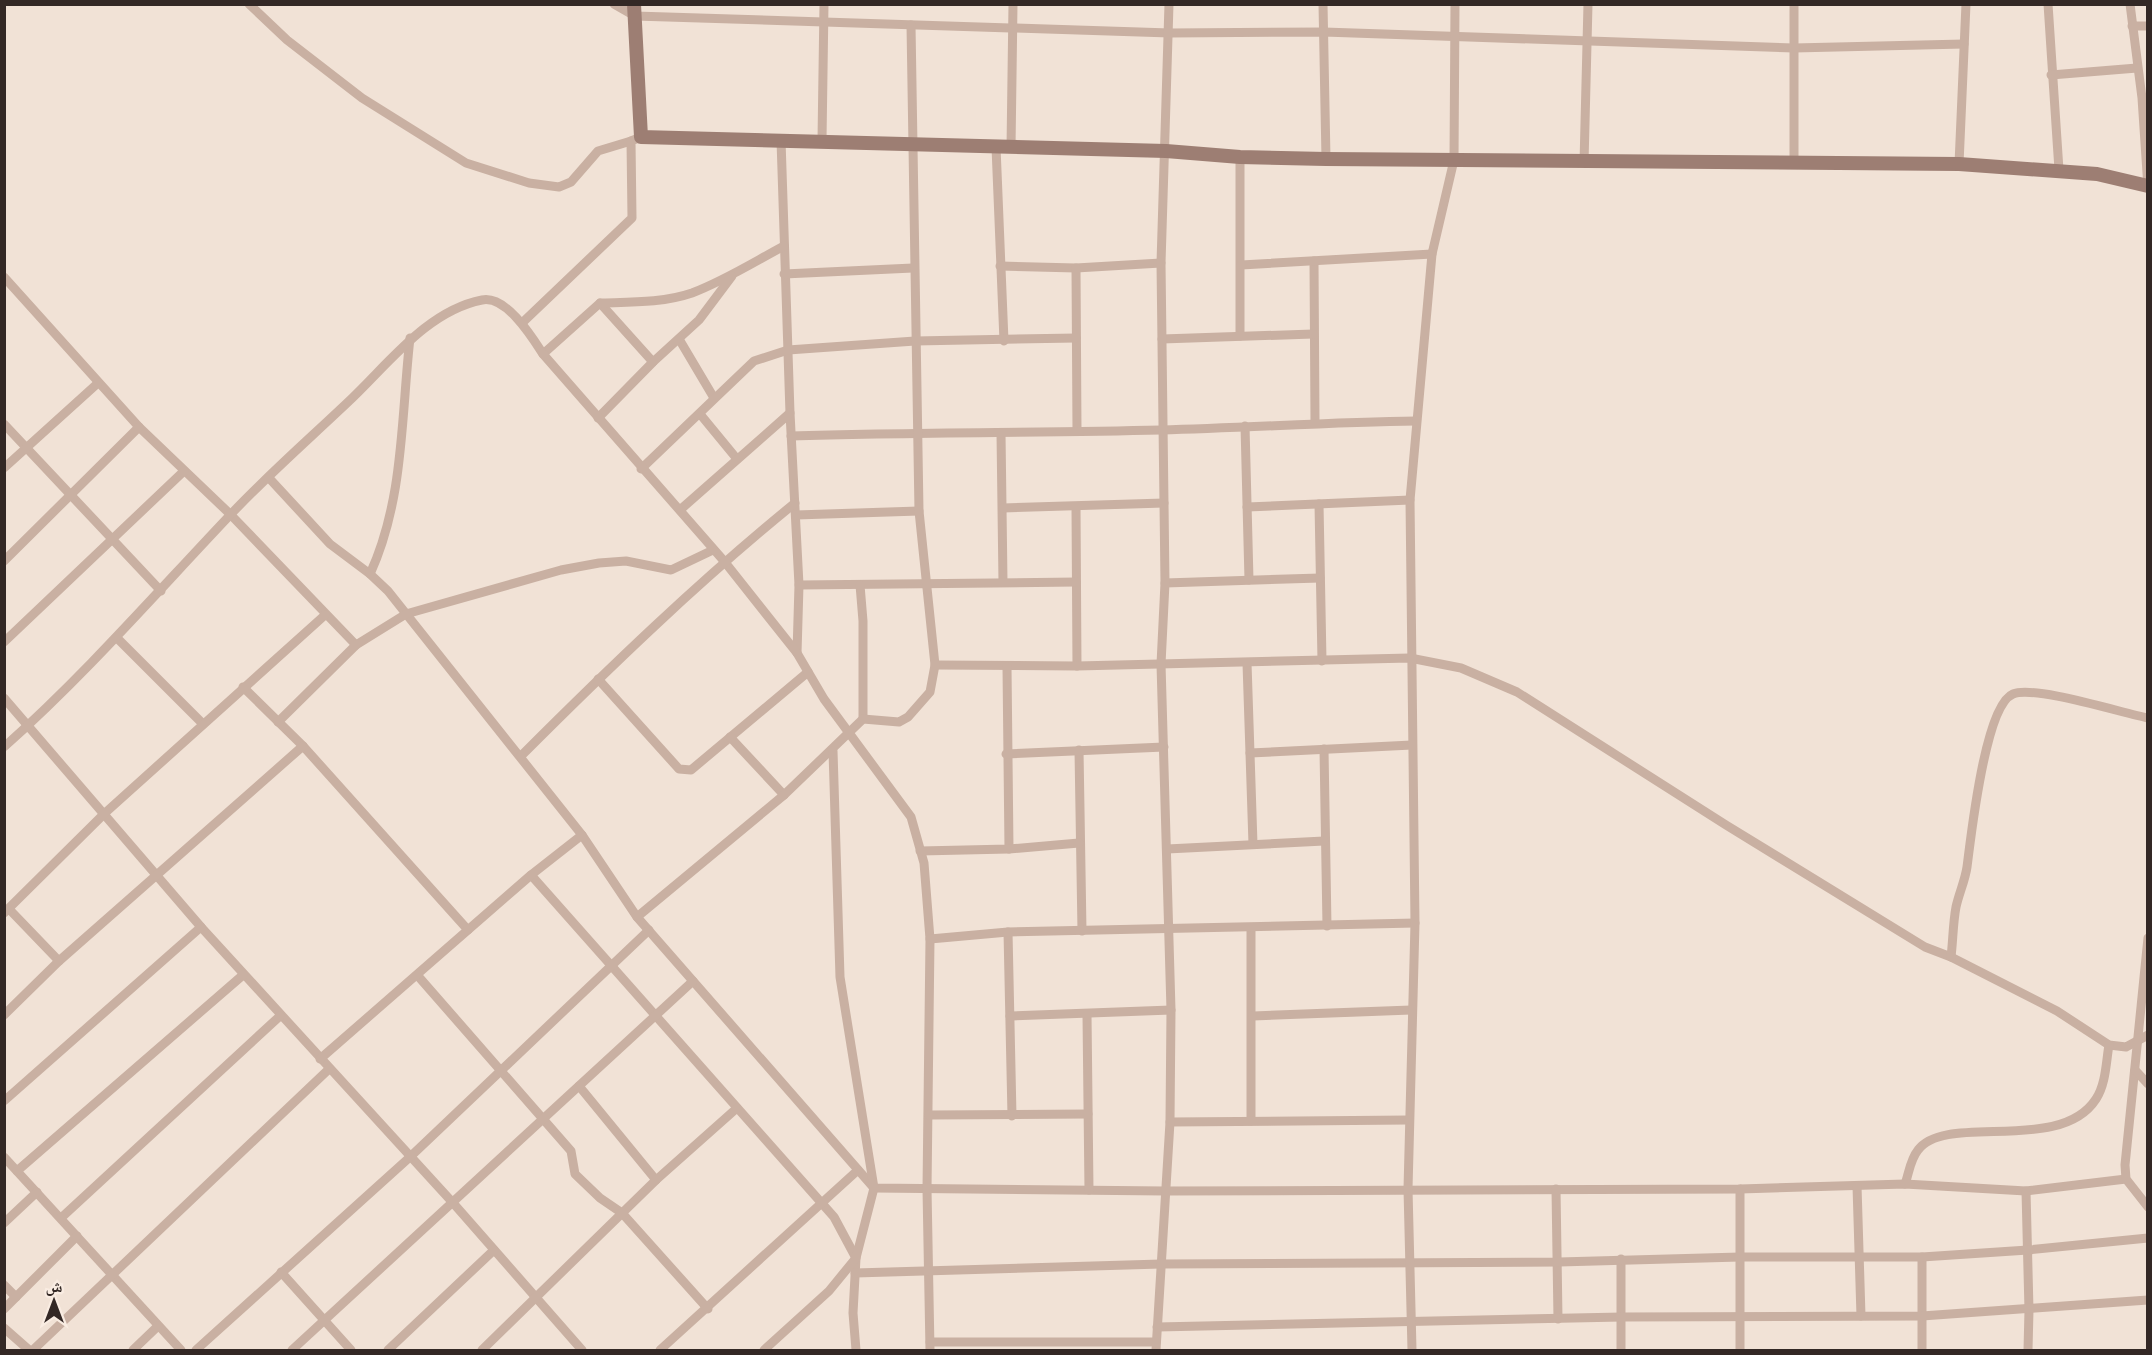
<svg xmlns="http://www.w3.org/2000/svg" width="2152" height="1355" font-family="Manrope,'Noto Naskh Arabic',sans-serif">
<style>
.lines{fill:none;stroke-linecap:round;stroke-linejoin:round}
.street{stroke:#c9b0a2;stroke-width:9}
.secondary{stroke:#9d7e73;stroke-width:14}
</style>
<rect width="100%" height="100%" fill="#f1e2d6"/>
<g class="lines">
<g class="street">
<path d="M249 4 287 40 362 98 466 163 529 183 559 187 571 182 598 151 631 141"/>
<path d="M614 4 635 16 1170 33 1324 32 1794 48 1964 44"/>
<path d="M1323 4 1326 159"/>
<path d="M1794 4V163"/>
<path d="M2048 4 2059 170"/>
<path d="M2130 4 2142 98 2148 188"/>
<path d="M2132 26H2148"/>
<path d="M2051 75 2137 68"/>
<path d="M781 140 790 413 799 585 797 653"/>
<path d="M822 140 824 4"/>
<path d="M996 147 1004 341"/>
<path d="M1011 148 1013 4"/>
<path d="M1240 157V336"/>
<path d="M1584 163 1588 4"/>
<path d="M1959 164 1966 4"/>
<path d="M1314 261 1315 422"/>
<path d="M1241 265 1432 254"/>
<path d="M1000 266 1076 268 1161 263"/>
<path d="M1076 268 1077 431"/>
<path d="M784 274 913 268"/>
<path d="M4 277 139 427 230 514 356 645"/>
<path d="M600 303 653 362"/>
<path d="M522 323 632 218 631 141 636 139"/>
<path d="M679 339 714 398"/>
<path d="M1162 339 1313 334"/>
<path d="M543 354 600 303C630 302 663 303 692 293 724 281 754 262 784 246"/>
<path d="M700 414 737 459"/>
<path d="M598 418 653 362 699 320 732 276"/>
<path d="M4 424 161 591"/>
<path d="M1245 426 1249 580"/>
<path d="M1001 433 1003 582"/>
<path d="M791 436C914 432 1037 433 1161 430 1246 428 1331 422 1416 421"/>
<path d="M4 468 98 383"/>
<path d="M641 469 754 361 788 350 915 341 1076 338"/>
<path d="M269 478 330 544 370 574 388 591 582 835 637 917 874 1188 1165 1191 1740 1189 1905 1184 2026 1191 2126 1179"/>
<path d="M1319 504 1322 661"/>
<path d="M1076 507 1077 666"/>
<path d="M1247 507 1410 500"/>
<path d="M1003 508 1164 503"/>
<path d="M680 510 790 413"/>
<path d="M796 515 919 511"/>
<path d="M4 561 139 427"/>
<path d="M370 574C404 500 401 418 410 338"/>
<path d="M1165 583 1320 578"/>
<path d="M799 585 1076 582"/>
<path d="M860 585 863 621V719"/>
<path d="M117 638 203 724"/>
<path d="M4 642 184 471"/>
<path d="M1247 663 1253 844"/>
<path d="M935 665 1077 666 1410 658 1461 668 1517 692 1726 825 1925 947 1951 957 2057 1011 2109 1045 2126 1047 2148 1035"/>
<path d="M1007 667 1009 849"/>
<path d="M598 679 679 769 691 770 808 672"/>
<path d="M243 687 303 746 468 930"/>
<path d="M4 698 201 927 454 1204 582 1350"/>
<path d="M278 722 356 645 406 614 561 570 599 563 626 561 671 570 713 550"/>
<path d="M730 737 784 795"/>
<path d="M4 747C86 674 157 592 232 513 269 474 309 439 347 403 387 366 426 311 482 300 506 295 532 337 543 354L724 561 797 653 824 699 911 817 924 863 930 939 927 1189 930 1350"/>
<path d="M1324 749 1327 926"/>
<path d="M1079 750 1082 931"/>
<path d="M1250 753 1412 745"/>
<path d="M1006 754 1164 747"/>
<path d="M521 756C609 668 698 582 795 503"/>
<path d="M1167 849 1324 841"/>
<path d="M920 851 1009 849 1079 843"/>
<path d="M531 875 834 1217 856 1258 853 1313 856 1350"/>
<path d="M9 909 59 961"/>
<path d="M4 913 105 813 325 615"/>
<path d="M637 917 784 795 863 719 899 722 908 717 930 692 935 665 919 511 911 25"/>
<path d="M1251 929V1121"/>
<path d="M1008 932 1012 1116"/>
<path d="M2148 938 2125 1165 2126 1179 2148 1207"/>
<path d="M930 939 1008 932 1415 923"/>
<path d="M1951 957C1953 940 1953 923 1956 907 1959 893 1965 881 1967 867 1971 837 1985 705 2013 694 2034 685 2122 713 2148 718"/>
<path d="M418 976 571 1151 575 1174 600 1198 622 1213 708 1309"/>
<path d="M4 1015 59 961 303 746"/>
<path d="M1087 1015 1089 1190"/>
<path d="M1010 1016 1171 1010"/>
<path d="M1253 1016 1411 1010"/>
<path d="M320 1059 531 875 582 835"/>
<path d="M2135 1070 2148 1084"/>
<path d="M579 1086 656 1180"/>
<path d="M4 1101 201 927"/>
<path d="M929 1115 1088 1114"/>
<path d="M1170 1122 1408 1120"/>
<path d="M4 1157 181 1350"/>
<path d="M17 1171 243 975"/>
<path d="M1905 1184C1909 1173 1910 1160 1918 1150 1946 1112 2060 1155 2096 1099 2106 1084 2106 1062 2109 1045"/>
<path d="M1857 1186 1861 1316"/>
<path d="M1556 1189 1558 1319"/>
<path d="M2026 1191 2029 1310 2028 1350"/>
<path d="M61 1218 280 1016"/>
<path d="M4 1223 37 1192"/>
<path d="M1922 1257V1350"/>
<path d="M1621 1259V1350"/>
<path d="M281 1272 351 1350"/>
<path d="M855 1273 1161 1264 1559 1262 1740 1257H1922L2028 1250 2148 1238"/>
<path d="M4 1285 16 1297"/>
<path d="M4 1309 77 1236"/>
<path d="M1157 1327 1622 1317 1922 1316 2148 1300"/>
<path d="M4 1328 29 1350"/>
<path d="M930 1342H1156"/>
<path d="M33 1350 329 1069"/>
<path d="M133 1350 158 1326"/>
<path d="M196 1350 410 1157 649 930"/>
<path d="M292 1350 693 981"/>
<path d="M388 1350 494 1250"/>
<path d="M482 1350 656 1180 737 1108"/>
<path d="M660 1350 858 1170"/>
<path d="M764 1350 829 1291 856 1258 874 1188 840 977 833 751"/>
<path d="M1156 1350 1170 1122 1171 1010 1161 664 1165 583 1161 263 1169 4"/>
<path d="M1412 1350 1408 1189 1415 923 1410 500 1432 254 1454 160 1455 4"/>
<path d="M1740 1350V1189"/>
</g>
<path class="secondary" d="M634 4 641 137 1166 151 1240 157 1326 159 1959 164 2097 174 2148 186"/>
</g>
<rect width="2152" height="1355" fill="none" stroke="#332825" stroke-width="12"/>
<g transform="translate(54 1301)" stroke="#f9ece2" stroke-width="4.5" paint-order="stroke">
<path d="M0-4.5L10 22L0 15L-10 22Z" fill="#332825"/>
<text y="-9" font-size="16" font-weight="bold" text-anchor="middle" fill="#332825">ش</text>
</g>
</svg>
